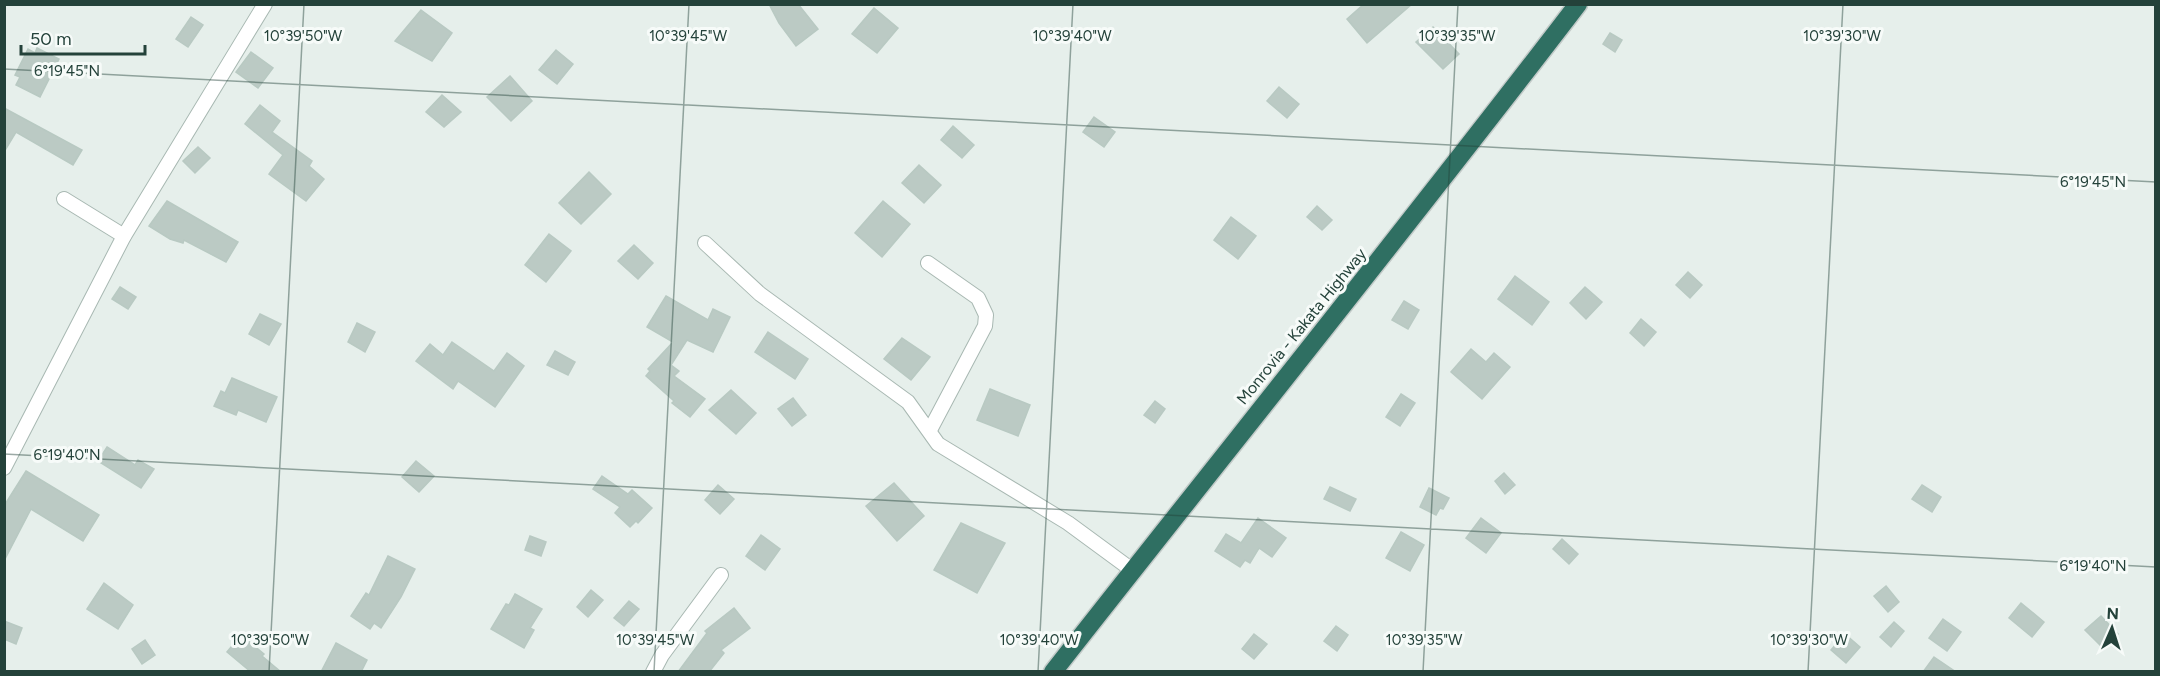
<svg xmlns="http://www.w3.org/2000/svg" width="2160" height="676" font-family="Figtree,sans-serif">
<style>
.building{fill:#bbcac4;stroke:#b8c9c2;stroke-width:1.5}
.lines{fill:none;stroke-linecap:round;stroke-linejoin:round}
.street-casing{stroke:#a8b8b2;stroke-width:16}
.highway-casing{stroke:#c2cac8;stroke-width:21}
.street{stroke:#fff;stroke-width:14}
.highway{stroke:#2f6f62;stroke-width:18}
.ticks{fill:none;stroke:#24423a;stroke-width:1.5;stroke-opacity:0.45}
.labels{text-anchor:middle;stroke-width:6;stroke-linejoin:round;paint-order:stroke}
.street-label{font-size:16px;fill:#24423a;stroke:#f7fbf9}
.ticks-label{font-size:15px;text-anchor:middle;fill:#24423a;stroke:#f7fbf9;stroke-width:6;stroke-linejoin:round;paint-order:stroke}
</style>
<rect width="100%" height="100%" fill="#e6efeb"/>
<g class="building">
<path d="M769 4H798L818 29 796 46 779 23Z"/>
<path d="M1364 4H1412L1367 43 1347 19Z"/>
<path d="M874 8 898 28 877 53 852 34Z"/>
<path d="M421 10 452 33 432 61 395 41Z"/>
<path d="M191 17 203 25 188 47 176 39Z"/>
<path d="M1433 27 1459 54 1443 69 1416 42Z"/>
<path d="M1610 33 1622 40 1615 52 1603 44Z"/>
<path d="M37 48 59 59 40 97 16 85 20 77 15 75 28 49 35 53Z"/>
<path d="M556 50 573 64 557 84 539 70Z"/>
<path d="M251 52 273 68 258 88 236 72Z"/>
<path d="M510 76 532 101 511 121 487 97Z"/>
<path d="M1279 87 1299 104 1287 118 1267 101Z"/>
<path d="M442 95 461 112 444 127 426 112Z"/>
<path d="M260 105 280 121 272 132 312 161 309 166 324 179 306 201 269 174 283 155 245 124Z"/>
<path d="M4 108 82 150 73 165 16 132 4 152Z"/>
<path d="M1094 117 1115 132 1104 147 1083 132Z"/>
<path d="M953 126 974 145 962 158 941 140Z"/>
<path d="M198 147 210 158 195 173 183 161Z"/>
<path d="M919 165 941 185 924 203 902 183Z"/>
<path d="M589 172 611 194 581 224 559 203Z"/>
<path d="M167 201 238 242 226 262 184 240 183 243 170 239 149 226Z"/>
<path d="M883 201 910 224 882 257 855 233Z"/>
<path d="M1317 206 1332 220 1322 230 1307 217Z"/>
<path d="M1231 217 1256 236 1238 259 1214 240Z"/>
<path d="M549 234 571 251 546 282 525 265Z"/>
<path d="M634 245 653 263 638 279 618 261Z"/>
<path d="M1688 272 1702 285 1690 298 1676 285Z"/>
<path d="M1515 276 1549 302 1532 325 1498 299Z"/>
<path d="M120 287 136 297 128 309 112 299Z"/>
<path d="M1585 287 1602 302 1586 319 1570 303Z"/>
<path d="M666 296 708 320 713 309 730 317 713 352 687 340 671 365 679 371 674 376 705 399 690 417 672 403 674 401 646 376 650 371 648 369 673 342 647 327Z"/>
<path d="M1404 301 1419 310 1408 329 1392 320Z"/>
<path d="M260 314 281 324 269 345 249 334Z"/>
<path d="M1641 319 1656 332 1644 346 1630 333Z"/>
<path d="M357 323 375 332 365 352 348 342Z"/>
<path d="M768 332 808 359 795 379 755 352Z"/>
<path d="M902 338 930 357 911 380 884 359Z"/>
<path d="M452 342 494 371 507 353 524 366 495 407 458 381 453 389 416 361 430 344 443 355Z"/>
<path d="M1471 349 1486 362 1494 353 1510 367 1482 399 1451 372Z"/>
<path d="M555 351 575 362 568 375 547 365Z"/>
<path d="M232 378 277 397 266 422 238 410 236 415 214 406 221 391 225 393Z"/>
<path d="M990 389 1030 405 1018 436 977 420Z"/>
<path d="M731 390 756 413 736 434 709 410Z"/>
<path d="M1401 394 1415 403 1400 426 1386 417Z"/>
<path d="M793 398 806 415 792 426 778 409Z"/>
<path d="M1155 401 1165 409 1155 423 1144 415Z"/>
<path d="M107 447 135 465 138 460 154 469 141 488 98 461Z"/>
<path d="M416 461 434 476 419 492 402 477Z"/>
<path d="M26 471 99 515 83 541 31 509 4 561V506Z"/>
<path d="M1504 473 1515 485 1505 494 1495 481Z"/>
<path d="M602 476 628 494 632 490 652 508 638 523 636 521 630 527 615 513 620 507 593 489Z"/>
<path d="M894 483 924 516 897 541 866 506Z"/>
<path d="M718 485 734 499 720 514 705 500Z"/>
<path d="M1922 485 1941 497 1932 512 1912 499Z"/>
<path d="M1330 487 1356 499 1350 511 1324 499Z"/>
<path d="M1429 488 1449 498 1443 509 1440 508 1436 515 1420 507Z"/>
<path d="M1258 518 1286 538 1272 557 1259 548 1250 563 1245 560 1240 567 1215 551 1226 534 1241 543Z"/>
<path d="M1481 518 1501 533 1486 553 1466 538Z"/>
<path d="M961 523 1005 543 977 593 934 570Z"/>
<path d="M1401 532 1424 545 1410 571 1386 558Z"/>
<path d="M761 535 780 549 765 570 746 556Z"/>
<path d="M530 536 546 542 541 556 525 550Z"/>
<path d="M1562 539 1578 554 1569 564 1553 549Z"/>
<path d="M388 556 415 569 401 597 381 628 374 623 370 629 351 616 366 593 369 595Z"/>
<path d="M104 583 133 605 118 629 87 609Z"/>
<path d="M1886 586 1899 602 1888 612 1874 596Z"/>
<path d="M591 590 603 600 588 617 577 607Z"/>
<path d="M515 594 542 609 530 628 534 630 524 648 491 629 506 604 509 605Z"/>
<path d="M629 601 639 609 624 626 614 618Z"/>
<path d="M2021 603 2044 622 2032 637 2009 618Z"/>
<path d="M734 608 750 628 721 650 724 653 709 672H678L707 633 705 631Z"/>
<path d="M2101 616 2118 634 2103 648 2085 630Z"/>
<path d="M1943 619 1961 632 1947 651 1929 638Z"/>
<path d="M4 621 22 628 16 644 4 639Z"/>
<path d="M1894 622 1904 631 1891 647 1880 637Z"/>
<path d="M1336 626 1348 635 1337 651 1324 641Z"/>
<path d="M1254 634 1267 644 1254 659 1242 649Z"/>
<path d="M1845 634 1860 647 1846 663 1831 650Z"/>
<path d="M241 635 264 654 262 656 281 672H251L227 652Z"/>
<path d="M145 640 155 655 142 664 132 649Z"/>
<path d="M336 643 367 660 361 672H321Z"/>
<path d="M1934 657 1956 672H1923Z"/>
</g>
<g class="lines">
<g class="street-casing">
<g id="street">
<path d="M64 199 124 236"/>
<path d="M705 243 760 294 908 402 938 444 1068 523 1132 570"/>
<path d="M928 263 978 298 986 315 985 326 930 430"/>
<path d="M4 468 124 236 265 4"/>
<path d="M653 672 662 655 721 575"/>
</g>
</g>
<g class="highway-casing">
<path id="highway" d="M1053 672C1228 449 1406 229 1578 4"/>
</g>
<use href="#street" class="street"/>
<use href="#highway" class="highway"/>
</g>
<path class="ticks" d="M4 69 2156 182M4 454 2156 567M269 672 304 4M654 672 689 4M1038 672 1073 4M1423 672 1458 4M1808 672 1843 4"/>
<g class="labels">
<g class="street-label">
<text transform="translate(1301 326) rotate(-51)" y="6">Monrovia - Kakata Highway</text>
</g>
</g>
<g class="ticks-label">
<text x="303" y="41">10°39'50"W</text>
<text x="688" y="41">10°39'45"W</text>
<text x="1072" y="41">10°39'40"W</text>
<text x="1457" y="41">10°39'35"W</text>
<text x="1842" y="41">10°39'30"W</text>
<text x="67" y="76">6°19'45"N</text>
<text x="2093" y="187">6°19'45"N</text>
<text x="67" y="460">6°19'40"N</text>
<text x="2093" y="571">6°19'40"N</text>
<text x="270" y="645">10°39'50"W</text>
<text x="655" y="645">10°39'45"W</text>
<text x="1039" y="645">10°39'40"W</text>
<text x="1424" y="645">10°39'35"W</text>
<text x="1809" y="645">10°39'30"W</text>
</g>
<rect width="2160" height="676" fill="none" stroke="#24423a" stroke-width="12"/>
<g transform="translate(2112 628) rotate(3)" stroke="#f7fbf9" stroke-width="4.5" paint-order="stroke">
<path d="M0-4.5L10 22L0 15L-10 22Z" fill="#24423a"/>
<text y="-9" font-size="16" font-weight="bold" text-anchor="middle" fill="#24423a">N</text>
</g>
<path d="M21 45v9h124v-9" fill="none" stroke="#24423a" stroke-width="3"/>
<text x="30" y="45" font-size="18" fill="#24423a" stroke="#f7fbf9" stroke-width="4.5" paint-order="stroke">50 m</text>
</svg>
